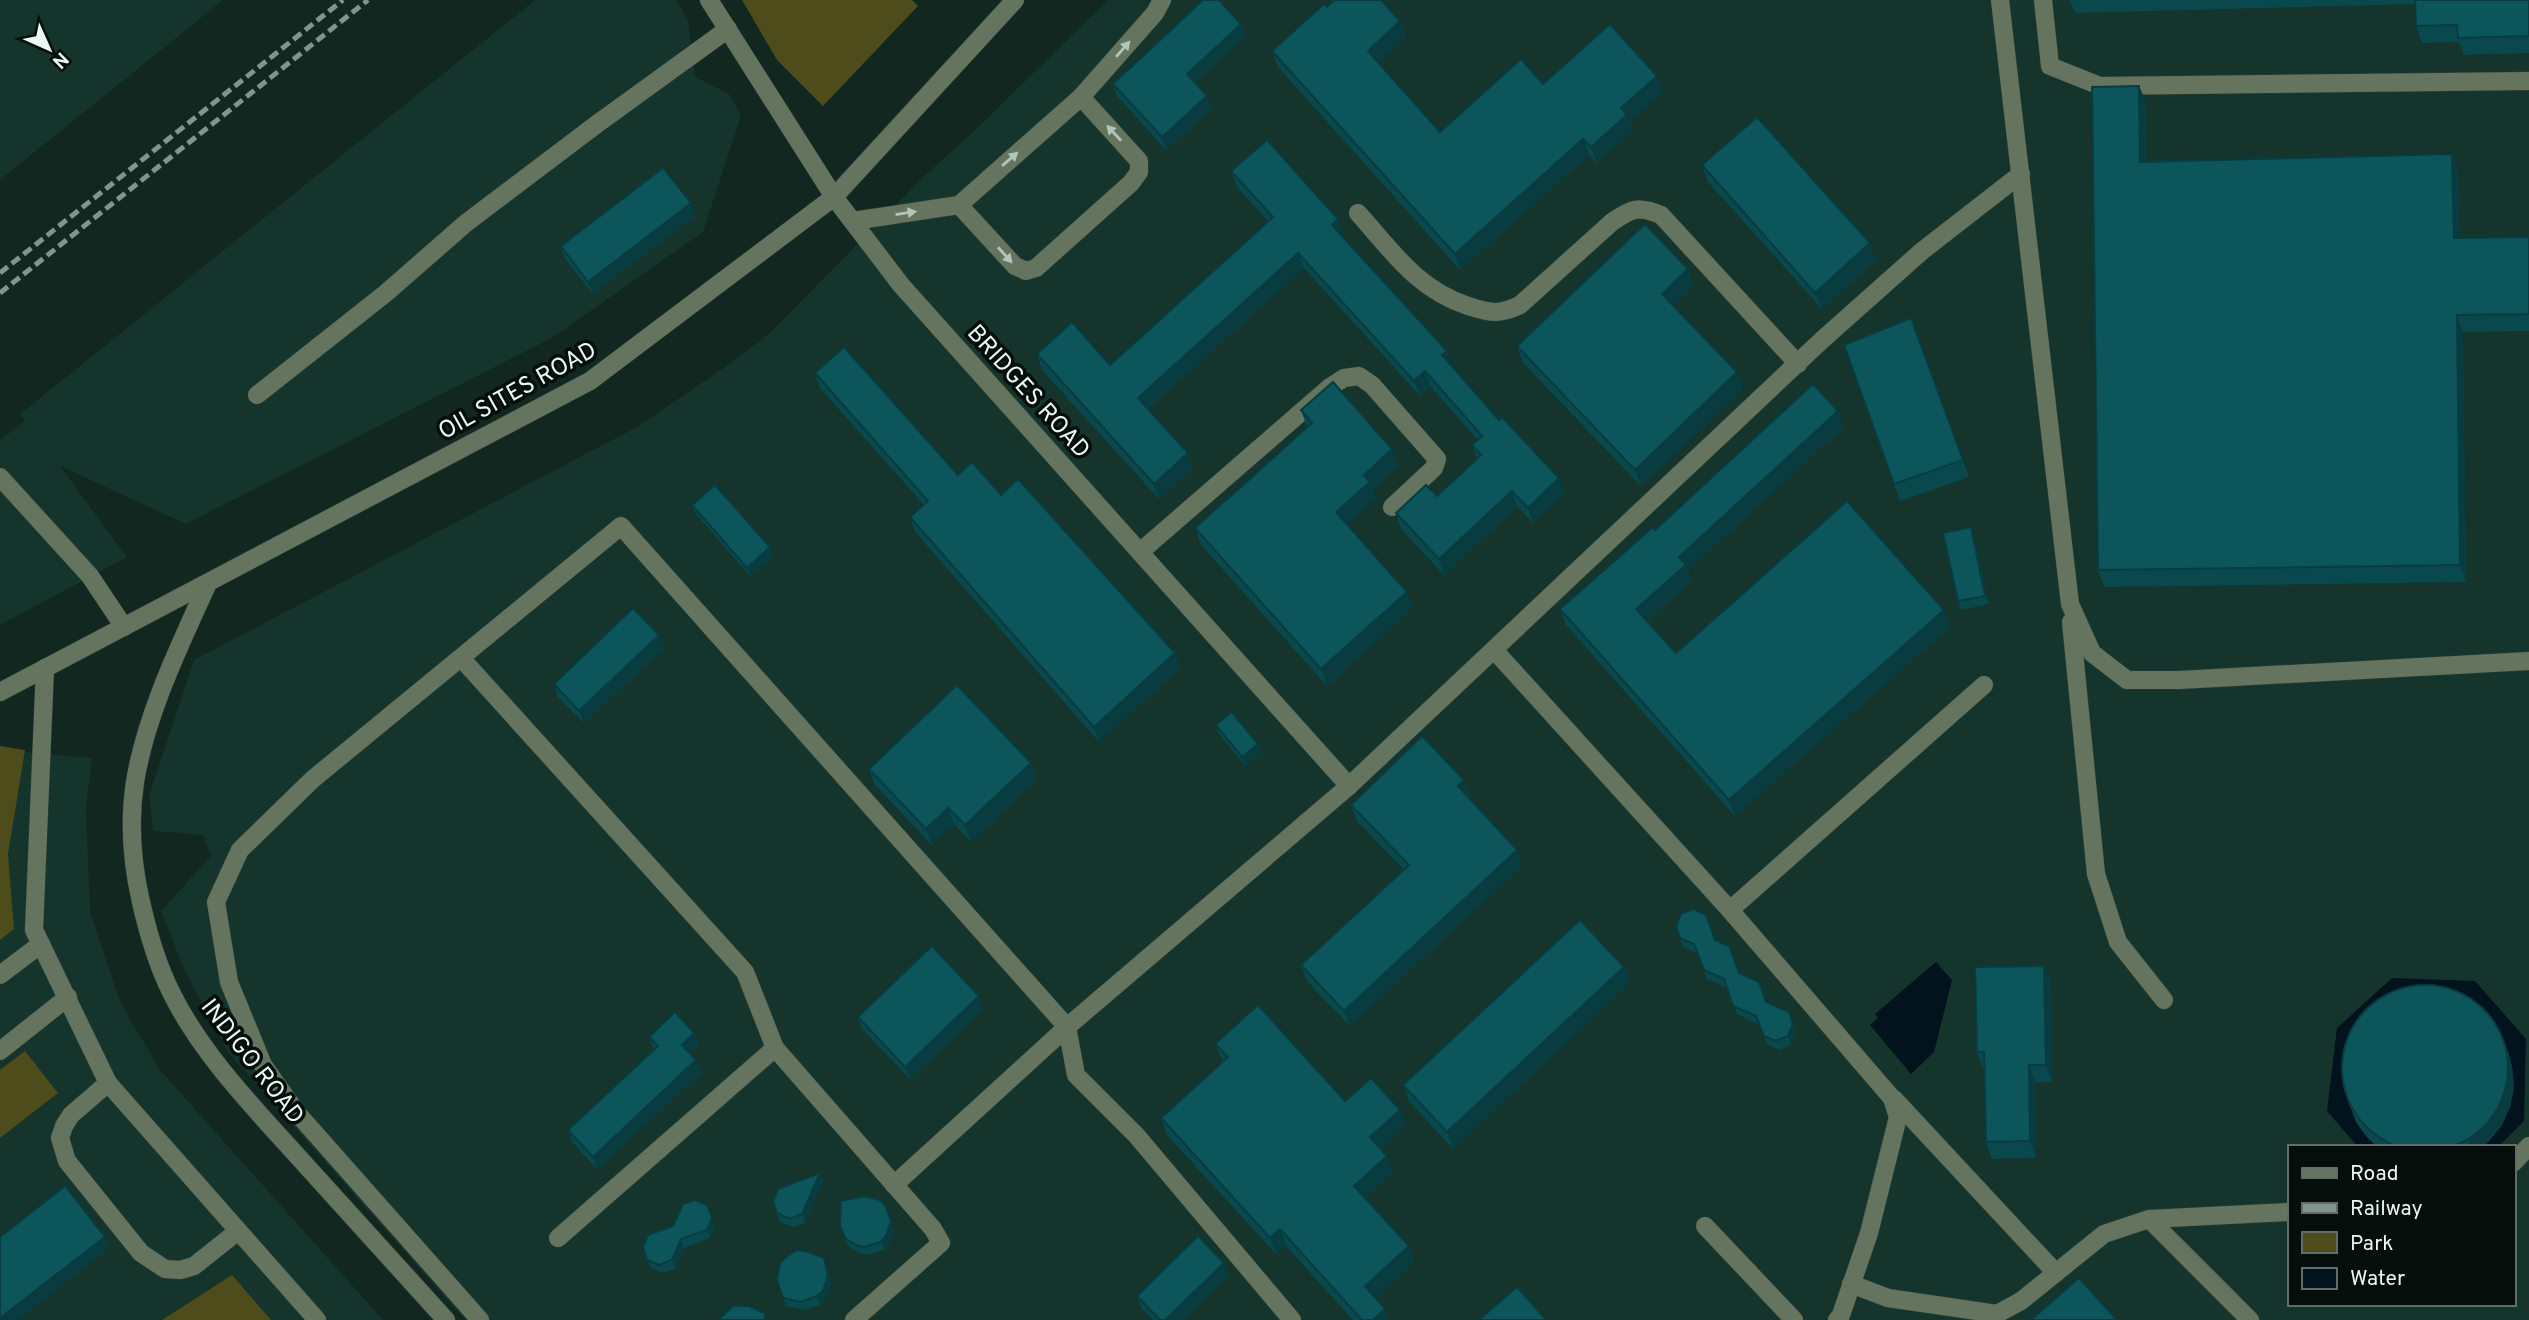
<svg xmlns="http://www.w3.org/2000/svg" width="2529" height="1320" font-family="Overpass,sans-serif">
<style>
.built{fill:#15342b;fill-rule:evenodd}
.green{fill:#4d4c1a}
.water{fill:#02131d}
.lines{fill:none;stroke-linecap:round;stroke-linejoin:round}
.minor-casing{stroke:#30443e;stroke-width:19}
.minor{stroke:#64745f;stroke-width:18}
.rail{stroke:#82948e;stroke-width:5;stroke-dasharray:10 5;stroke-linecap:butt}
.wall{fill:#09494e}
.shaded-wall{fill:#083c40}
.building{fill:#0b555b;stroke:#083c40;stroke-width:2}
.oneway{fill:#b5c4b8}
.labels{text-anchor:middle;stroke-width:7;stroke-linejoin:round;paint-order:stroke}
.street-label{font-size:24px;fill:#ebf9f4;stroke:#060e0b}
</style>
<rect width="100%" height="100%" fill="#112720"/>
<g class="built">
<path d="M0 0H223L0 180Z"/>
<path d="M535 0H677L688 21 695 77 729 94 741 116 703 232 552 338 186 524 60 466 127 557 0 625V440L25 421 20 414Z"/>
<path d="M1108 0H2529V1320H465L228 1052 184 969 161 911 211 856 203 835 153 831 149 796 194 660 637 427 722 369 771 332 925 175 969 136ZM2289 1147H2513V1304H2289Z"/>
<path d="M0 750 92 758 86 806 90 912 120 1002 161 1071 383 1320H0Z"/>
</g>
<g class="green">
<path d="M742 0H912L918 6 823 106 777 60Z"/>
<path d="M0 746 25 750 8 854 14 929 0 940Z"/>
<path d="M25 1051 58 1093 0 1138V1070Z"/>
<path d="M232 1275 271 1320H162Z"/>
</g>
<g class="water">
<path d="M1936 962 1952 980 1934 1052 1911 1074 1870 1025 1878 1018 1875 1014Z"/>
<path d="M2392 978 2475 981 2526 1039 2524 1121 2498 1147H2358L2327 1111 2337 1028Z"/>
</g>
<g class="lines">
<g class="minor-casing">
<g id="minor">
<path d="M709 0 834 197 901 285 1349 786"/>
<path d="M2000 0 2070 604 2092 653 2127 680H2179L2529 661"/>
<path d="M2043 0 2050 66 2100 86 2529 81"/>
<path d="M959 205 1015 266 1026 271 1036 268 1131 183 1139 172V161L1081 97"/>
<path d="M1358 213C1393 252 1417 289 1468 306 1490 313 1499 315 1520 305L1612 222C1631 209 1638 205 1661 215L1798 364"/>
<path d="M853 221 959 205 1081 97 1155 13 1162 0"/>
<path d="M257 395 386 293 466 223 597 124 728 29"/>
<path d="M0 477 90 576 124 627"/>
<path d="M1140 552 1330 387 1344 378 1359 376 1372 385 1437 459 1434 468 1392 507"/>
<path d="M208 583C180 645 146 714 135 782 129 821 132 863 141 902 148 933 157 964 171 992 203 1058 263 1117 311 1171 356 1220 401 1271 446 1320"/>
<path d="M2071 622 2096 874 2118 942 2164 1000"/>
<path d="M1495 651 1730 910 1984 685"/>
<path d="M461 658 745 972 775 1048 933 1229 941 1243 854 1320"/>
<path d="M45 668 34 930 108 1083 317 1320"/>
<path d="M0 692 590 381 834 197 1015 0"/>
<path d="M1730 910 1892 1098 1898 1117 1869 1233 1841 1315 1837 1320"/>
<path d="M0 975 41 944"/>
<path d="M0 1051 68 997"/>
<path d="M108 1083 71 1115 64 1126 60 1138 67 1161 141 1253 165 1269 180 1270 194 1266 238 1231"/>
<path d="M1894 1099 2056 1273"/>
<path d="M2513 1163 2529 1146"/>
<path d="M894 1185 1067 1027 1349 786 1822 340 1922 251 2021 174"/>
<path d="M2149 1219 2250 1320"/>
<path d="M1705 1226 1794 1320"/>
<path d="M558 1238 775 1048"/>
<path d="M1851 1284 1888 1298 1997 1314 2021 1301 2104 1234 2149 1219 2289 1212"/>
<path d="M480 1320 297 1113 263 1065 229 982 216 902 240 850 313 779 621 526 1067 1027 1076 1075 1136 1135 1292 1320"/>
</g>
</g>
<use href="#minor" class="minor"/>
<g class="rail">
<path d="M0 273 343 0"/>
<path d="M0 293 368 0"/>
</g>
</g>
<g class="wall">
<path d="M2070 0H2529V53L2464 55 2459 42 2422 43 2416 26 2415 4 2075 13Z"/>
<path d="M1327 7 1406 37 1378 63 1440 132 1543 84 1657 76 1663 92 1630 121 1633 130 1597 163 1589 155 1460 270 1278 67 1272 51Z"/>
<path d="M1246 36 1195 83 1212 108 1166 150 1117 96 1113 84Z"/>
<path d="M2139 86 2146 103V161L2452 154 2458 171 2459 238 2529 237V331L2463 332 2466 582 2104 587 2098 570Z"/>
<path d="M1702 165 1870 243 1876 260 1822 309 1708 182Z"/>
<path d="M1231 171 1344 235 1343 236 1447 351 1452 367 1499 420 1559 478 1565 493 1533 523 1517 506 1444 575 1401 529 1396 513 1437 496 1477 459 1472 445 1478 440 1430 386 1420 396 1304 268 1148 409 1188 453 1193 469 1159 499 1042 370 1037 354 1110 365 1268 221 1237 187Z"/>
<path d="M695 216 593 294 565 259 561 246Z"/>
<path d="M1694 286 1673 306 1743 389 1641 486 1523 363 1517 346Z"/>
<path d="M1911 318 1969 477 1900 501 1844 345Z"/>
<path d="M815 373 958 475 1001 495 1175 653 1180 668 1099 742 915 532 910 517 924 505 820 388Z"/>
<path d="M1301 410 1392 449 1398 465 1373 489 1376 498 1347 525 1413 608 1327 686 1201 545 1195 528 1307 427Z"/>
<path d="M1838 411 1844 427 1688 570 1692 581 1647 621 1676 653 1944 610 1950 627 1735 816 1566 625 1560 609 1655 530Z"/>
<path d="M692 505 773 556 750 576 695 513Z"/>
<path d="M1974 536 1989 604 1961 610 1958 601Z"/>
<path d="M659 635 664 648 584 723 558 697 554 684Z"/>
<path d="M1216 725 1258 744 1261 753 1245 766 1219 734Z"/>
<path d="M869 769 1037 779 971 842 954 824 932 845 875 785Z"/>
<path d="M1470 795 1469 797 1517 850 1523 865 1350 1026 1307 981 1301 965 1404 870 1357 821 1351 805Z"/>
<path d="M1676 926 1715 940 1739 973 1796 1033 1791 1045 1779 1050 1767 1044 1759 1025 1737 1014 1727 988 1707 979 1697 953 1683 947Z"/>
<path d="M2044 966 2051 982 2052 1082H2035L2036 1158 1992 1159 1986 1142 1985 1068H1983L1977 1052Z"/>
<path d="M1624 967 1630 983 1453 1149 1409 1101 1403 1085Z"/>
<path d="M984 1008 910 1079 862 1029 858 1017Z"/>
<path d="M694 1033 699 1046 690 1054 696 1060 701 1073 597 1169 573 1143 568 1130 654 1050 649 1037Z"/>
<path d="M1215 1044 1406 1126 1381 1149 1393 1173 1365 1198 1409 1246 1415 1262 1376 1298 1389 1320H1353L1286 1246 1276 1254 1167 1135 1161 1118 1223 1062Z"/>
<path d="M2507 1048 2512 1067 2514 1087 2510 1107 2502 1125 2489 1141 2482 1147H2377L2366 1136 2356 1122 2345 1093Z"/>
<path d="M820 1173 823 1182 805 1223 793 1227 780 1222 773 1201Z"/>
<path d="M840 1225 894 1229 890 1244 884 1250 867 1255 859 1253 848 1246Z"/>
<path d="M715 1226 710 1238 684 1248 675 1269 662 1273 651 1268 643 1247Z"/>
<path d="M827 1267 831 1284 826 1299 820 1305 804 1310 786 1306 777 1280Z"/>
<path d="M1229 1275 1183 1320H1153L1141 1308 1137 1296Z"/>
</g>
<g class="shaded-wall">
<path d="M1400 21 1406 37 1374 67 1368 51Z"/>
<path d="M1241 24 1246 36 1191 86 1187 74Z"/>
<path d="M1657 76 1663 92 1630 121 1633 130 1597 163 1591 147 1621 108Z"/>
<path d="M2139 86 2146 103V178L2140 162Z"/>
<path d="M1207 96 1212 108 1166 150 1162 137Z"/>
<path d="M1583 139 1589 155 1460 270 1455 254Z"/>
<path d="M2452 154 2458 171 2460 255 2454 238Z"/>
<path d="M691 203 695 216 593 294 588 282Z"/>
<path d="M1338 219 1344 235 1338 240 1332 225Z"/>
<path d="M1870 243 1876 260 1822 309 1815 293Z"/>
<path d="M1298 253 1304 268 1143 413 1138 398Z"/>
<path d="M1688 269 1694 286 1668 311 1662 294Z"/>
<path d="M2457 315 2463 332 2466 582 2460 565Z"/>
<path d="M1447 351 1452 366 1447 371 1442 355Z"/>
<path d="M1425 371 1430 386 1420 396 1414 381Z"/>
<path d="M1737 372 1743 389 1641 486 1635 470Z"/>
<path d="M1838 411 1844 427 1688 570 1692 581 1642 625 1636 609 1679 557Z"/>
<path d="M1392 449 1398 465 1373 489 1376 498 1342 529 1336 512 1364 475Z"/>
<path d="M1188 453 1193 469 1159 499 1154 484Z"/>
<path d="M1559 478 1565 493 1533 523 1528 508Z"/>
<path d="M1512 491 1517 506 1444 575 1439 559Z"/>
<path d="M1971 527 1974 536 1989 604 1985 596Z"/>
<path d="M770 547 773 556 750 576 747 568Z"/>
<path d="M1407 592 1413 608 1327 686 1321 669Z"/>
<path d="M1944 610 1950 627 1735 816 1729 800Z"/>
<path d="M659 635 664 648 584 723 579 711Z"/>
<path d="M1175 653 1180 668 1099 742 1094 727Z"/>
<path d="M1258 744 1261 753 1245 766 1242 757Z"/>
<path d="M1031 763 1037 779 971 842 965 825Z"/>
<path d="M1464 780 1470 795 1464 801 1458 786Z"/>
<path d="M948 808 954 824 932 845 926 829Z"/>
<path d="M1517 850 1523 865 1350 1026 1344 1011Z"/>
<path d="M2044 966 2051 982 2052 1082 2046 1065Z"/>
<path d="M1624 967 1630 983 1453 1149 1447 1132Z"/>
<path d="M979 996 984 1008 910 1079 905 1067Z"/>
<path d="M1793 1024 1796 1033 1791 1045 1788 1036Z"/>
<path d="M694 1033 699 1046 686 1058 682 1045Z"/>
<path d="M2502 1035 2512 1067 2514 1087 2510 1107 2502 1125 2489 1141 2482 1147H2471L2469 1141Z"/>
<path d="M696 1060 701 1073 597 1169 593 1157Z"/>
<path d="M2029 1065 2035 1082 2036 1158 2030 1141Z"/>
<path d="M1400 1110 1406 1126 1376 1154 1370 1137Z"/>
<path d="M1387 1156 1393 1173 1361 1202 1354 1186Z"/>
<path d="M820 1173 823 1182 805 1223 802 1214Z"/>
<path d="M712 1218 715 1226 710 1238 707 1230Z"/>
<path d="M891 1221 894 1229 890 1244 884 1250 881 1242Z"/>
<path d="M1280 1229 1286 1246 1276 1254 1270 1238Z"/>
<path d="M105 1237 109 1249 18 1320H0V1318Z"/>
<path d="M681 1239 684 1248 675 1269 672 1260Z"/>
<path d="M1409 1246 1415 1262 1371 1303 1365 1286Z"/>
<path d="M824 1258 831 1284 826 1299 820 1305 817 1296Z"/>
<path d="M1224 1263 1229 1275 1183 1320H1165Z"/>
<path d="M1385 1309 1389 1320H1373Z"/>
</g>
<g class="building">
<path d="M1203 0H1219L1241 24 1187 74 1207 96 1162 137 1113 84Z"/>
<path d="M1334 0H1381L1400 21 1368 51 1440 132 1521 59 1543 84 1610 24 1657 76 1621 108 1627 115 1591 147 1583 139 1455 254 1272 51 1324 4 1327 7Z"/>
<path d="M2415 0H2529V36L2458 38 2457 25 2416 26Z"/>
<path d="M2139 86 2140 162 2452 154 2454 238 2529 237V314L2457 315 2460 565 2098 570 2092 87Z"/>
<path d="M1757 117 1870 243 1815 293 1702 165Z"/>
<path d="M1267 140 1338 219 1332 225 1447 351 1442 355 1499 420 1502 417 1559 478 1528 508 1512 491 1439 559 1396 513 1426 485 1437 496 1481 455 1472 445 1482 436 1425 371 1414 381 1298 253 1138 398 1188 453 1154 484 1037 354 1072 322 1110 365 1273 217 1231 171Z"/>
<path d="M663 168 691 203 588 282 561 246Z"/>
<path d="M1645 224 1688 269 1662 294 1737 372 1635 470 1517 346Z"/>
<path d="M1911 318 1963 460 1894 484 1844 345Z"/>
<path d="M844 347 958 475 972 462 1001 495 1018 479 1175 653 1094 727 910 517 928 501 815 373Z"/>
<path d="M1333 382 1392 449 1364 475 1370 482 1336 512 1407 592 1321 669 1195 528 1312 423 1301 410Z"/>
<path d="M1813 384 1838 411 1679 557 1686 565 1636 609 1676 653 1847 501 1944 610 1729 800 1560 609 1653 527 1655 530Z"/>
<path d="M715 485 770 547 747 568 692 505Z"/>
<path d="M1971 527 1985 596 1958 601 1943 533Z"/>
<path d="M633 608 659 635 579 711 554 684Z"/>
<path d="M957 685 1031 763 965 825 948 808 926 829 869 769Z"/>
<path d="M1232 712 1258 744 1242 757 1216 725Z"/>
<path d="M1422 736 1464 780 1458 786 1517 850 1344 1011 1301 965 1409 865 1351 805Z"/>
<path d="M1694 909 1706 915 1715 940 1729 946 1739 973 1759 982 1766 1002 1789 1012 1793 1024 1788 1036 1775 1041 1764 1036 1756 1016 1733 1006 1724 979 1704 970 1694 944 1680 938 1676 926 1681 914Z"/>
<path d="M1580 920 1624 967 1447 1132 1403 1085Z"/>
<path d="M932 946 979 996 905 1067 858 1017Z"/>
<path d="M2044 966 2046 1065H2029L2030 1141 1986 1142 1984 1052H1977L1975 967Z"/>
<circle cx="2425" cy="1068" r="83"/>
<path d="M1258 1005 1345 1101 1371 1078 1400 1110 1370 1137 1387 1156 1354 1186 1409 1246 1365 1286 1385 1309 1373 1320H1362L1280 1229 1270 1238 1161 1118 1228 1057 1215 1044Z"/>
<path d="M675 1012 694 1033 682 1045 696 1060 593 1157 568 1130 658 1046 649 1037Z"/>
<path d="M820 1173 802 1214 790 1219 777 1213 773 1201 778 1189Z"/>
<path d="M65 1186 105 1237 0 1318V1237Z"/>
<path d="M864 1196 880 1200 885 1205 891 1221 886 1236 881 1242 864 1247 856 1245 845 1238 840 1225 841 1201Z"/>
<path d="M695 1200 707 1205 712 1218 707 1230 681 1239 672 1260 659 1265 647 1260 643 1247 648 1235 673 1226 683 1204Z"/>
<path d="M1198 1236 1224 1263 1165 1320H1160L1137 1296Z"/>
<path d="M797 1250 809 1252 824 1258 828 1275 823 1291 817 1296 801 1302 783 1298 777 1280 780 1263 786 1257Z"/>
<path d="M2079 1278 2117 1320H2031Z"/>
<path d="M1517 1287 1546 1320H1479Z"/>
<path d="M733 1306H749L765 1313V1320H720L721 1317Z"/>
</g>
<defs><path id="oneway-solid" d="M-6-.8H1V-3.2L6.5 0L1 3.2V.8H-6Z" transform="scale(1.75)"/></defs>
<g class="oneway">
<use href="#oneway-solid" transform="translate(1123 49) rotate(-49)"/>
<use href="#oneway-solid" transform="translate(1114 133) rotate(-133)"/>
<use href="#oneway-solid" transform="translate(1010 159) rotate(-41)"/>
<use href="#oneway-solid" transform="translate(906 213) rotate(-9)"/>
<use href="#oneway-solid" transform="translate(1005 255) rotate(48)"/>
</g>
<g class="labels">
<g class="street-label">
<text transform="translate(517 390) rotate(-29)" y="8">OIL SITES ROAD</text>
<text transform="translate(1029 391) rotate(48)" y="8">BRIDGES ROAD</text>
<text transform="translate(253 1061) rotate(52)" y="8">INDIGO ROAD</text>
</g>
</g>
<rect x="2288" y="1145" width="228" height="161" fill="#060e0b" stroke="#626c68" stroke-width="2"/>
<rect x="2302" y="1168" width="35" height="10" fill="#64745f" stroke="#626c68" stroke-width="2"/>
<text x="2350" y="1180" font-size="21" fill="#ebf9f4">Road</text>
<rect x="2302" y="1203" width="35" height="10" fill="#82948e" stroke="#626c68" stroke-width="2"/>
<text x="2350" y="1215" font-size="21" fill="#ebf9f4">Railway</text>
<rect x="2302" y="1232" width="35" height="21" fill="#4d4c1a" stroke="#626c68" stroke-width="2"/>
<text x="2350" y="1250" font-size="21" fill="#ebf9f4">Park</text>
<rect x="2302" y="1268" width="35" height="21" fill="#02131d" stroke="#626c68" stroke-width="2"/>
<text x="2350" y="1285" font-size="21" fill="#ebf9f4">Water</text>
<g transform="translate(49 49) rotate(135)" stroke="#060e0b" stroke-width="5" paint-order="stroke">
<path d="M0-5L12 26L0 18L-12 26Z" fill="#ebf9f4"/>
<text y="-10" font-size="19" font-weight="bold" text-anchor="middle" fill="#ebf9f4">N</text>
</g>
</svg>
